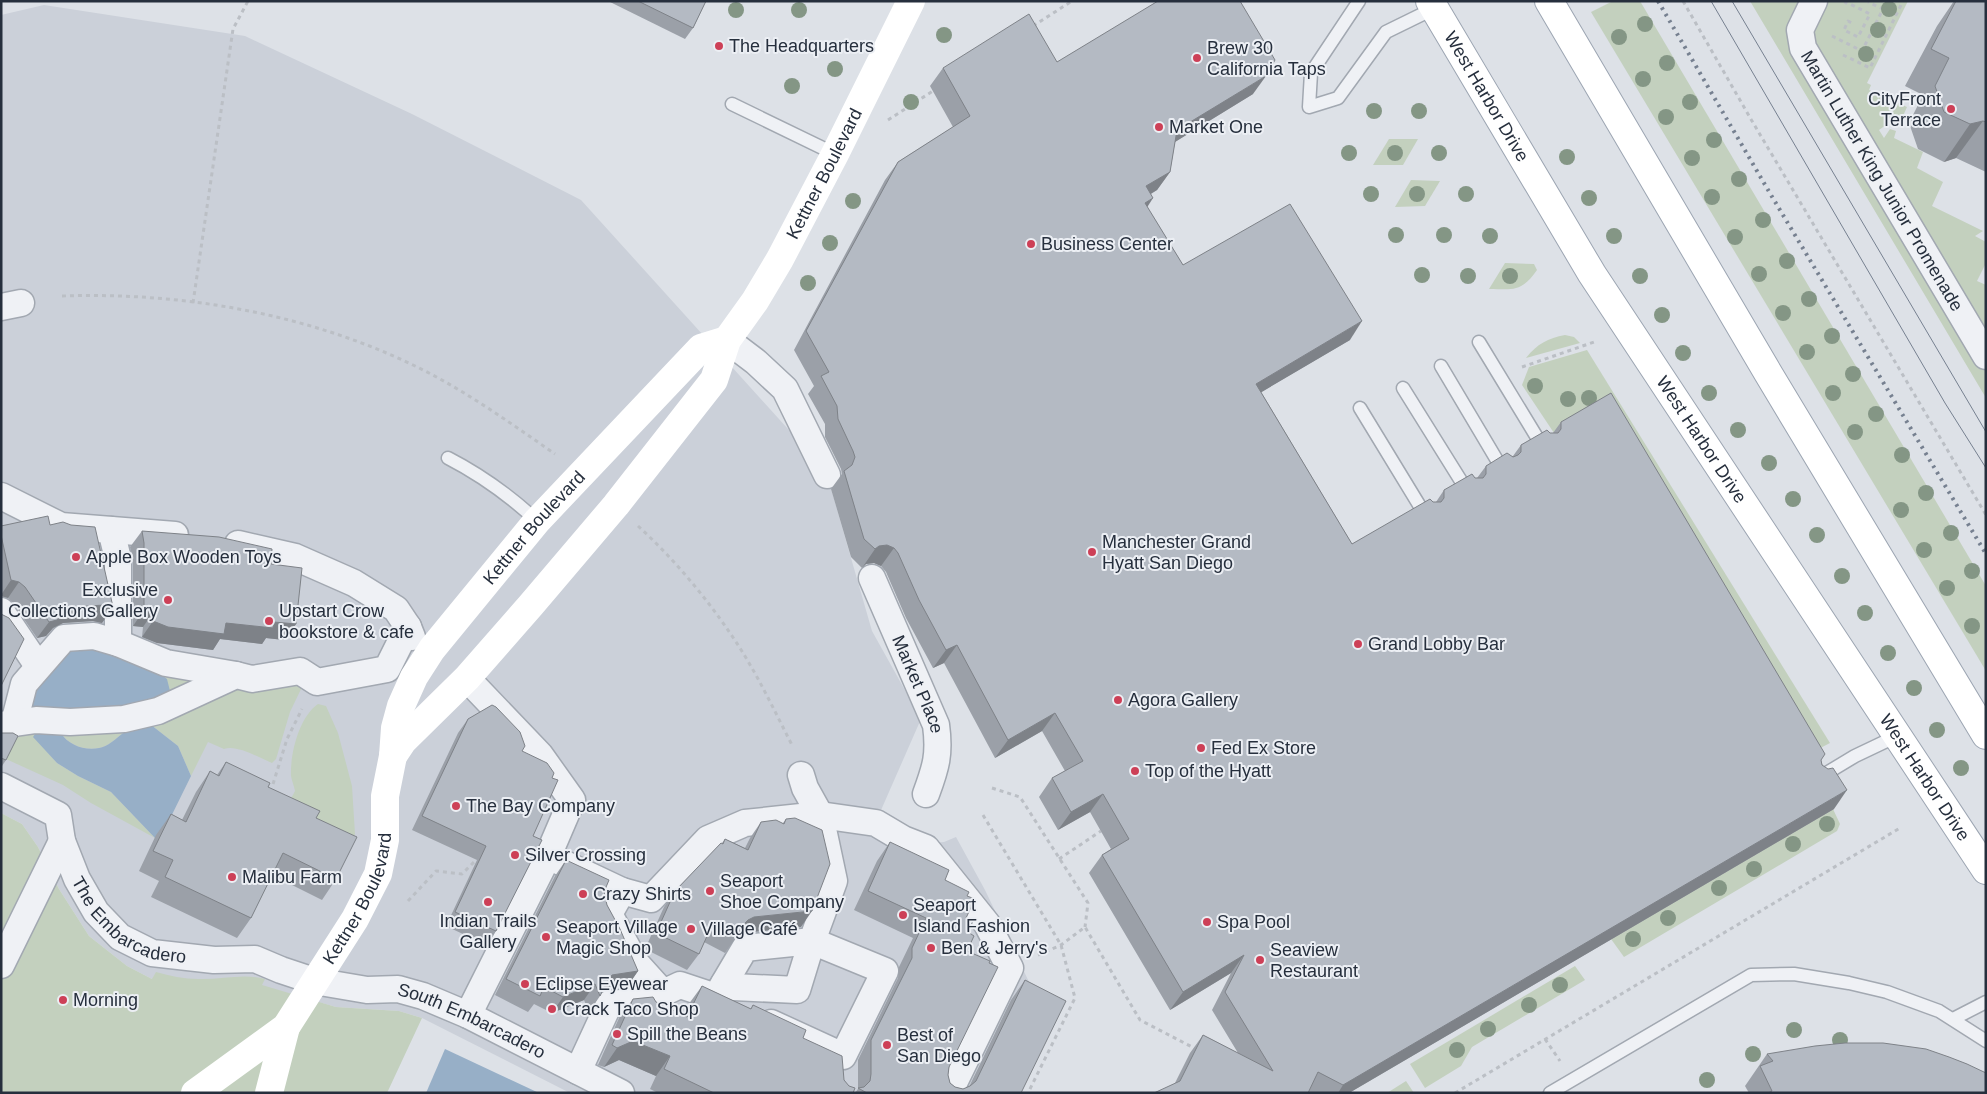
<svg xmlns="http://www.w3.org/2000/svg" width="1987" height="1094" font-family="Arial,sans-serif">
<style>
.built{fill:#cbd0d9}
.green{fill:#c3d0be}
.water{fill:#97afc7;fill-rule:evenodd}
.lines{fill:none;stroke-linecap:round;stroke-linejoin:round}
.lane-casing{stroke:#a2a8b1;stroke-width:15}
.street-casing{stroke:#a2a8b1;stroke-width:29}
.primary-casing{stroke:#9ca5b2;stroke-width:30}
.path{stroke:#bbbfc5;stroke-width:3;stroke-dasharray:4 4;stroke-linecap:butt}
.lane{stroke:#eff1f5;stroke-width:12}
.street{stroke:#eff1f5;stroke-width:26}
.secondary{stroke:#fff;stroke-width:28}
.primary{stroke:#fff;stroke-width:28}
.tram{stroke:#768090;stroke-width:1}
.rail{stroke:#768090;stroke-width:4;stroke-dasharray:2.5 5;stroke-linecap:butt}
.tree{fill:#849685}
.wall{fill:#9ba0a8}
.shaded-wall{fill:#7e8288}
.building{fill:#b4bac3;stroke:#7e8288}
.poi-dot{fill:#cd4057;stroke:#eceff4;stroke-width:2}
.labels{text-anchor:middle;stroke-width:4;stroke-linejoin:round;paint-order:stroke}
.poi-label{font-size:18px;fill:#262f3d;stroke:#eceff4;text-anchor:start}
.street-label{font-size:18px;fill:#262f3d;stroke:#eceff4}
</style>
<rect width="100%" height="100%" fill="#dde1e7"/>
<path class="built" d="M44 5 245 36 412 114 581 200 826 471 872 631 921 719 878 817 931 843 944 842 956 837 985 890 1029 982 971 1093H570L422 1018 399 1011 336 1007 259 985 152 979 127 966 89 936 59 889 38 847 22 824 1 813V15Z"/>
<g class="green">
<path d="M1613 1H1640L1986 586V671L1591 12Z"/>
<path d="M1750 1H1908L1867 83 1871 85 1869 90 1907 107 1899 125 1890 122 1879 130 1884 138 1890 129 1896 131 1894 138 1923 152 1917 168 1943 182 1932 206 1983 231 1975 236 1986 242V263L1977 281 1986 285V398Z"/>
<path d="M1389 139H1418L1403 165H1373Z"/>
<path d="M1411 180 1440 181 1425 206 1395 207Z"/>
<path d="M1505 263 1534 264 1537 270C1521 293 1513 289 1489 289Z"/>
<path d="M1565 335 1574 337 1580 343 1526 358C1537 344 1548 338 1565 335Z"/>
<path d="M1587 350 1830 743 1803 757 1556 436 1522 385 1529 367Z"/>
<path d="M131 652 287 678 302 687 290 712 276 759 272 763C260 758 236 744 224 749L208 742 191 776 178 746 146 721Z"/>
<path d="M318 704 326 706 338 733 352 786 355 834 342 857 285 810 295 791C294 786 292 781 291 776 290 754 299 717 318 704Z"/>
<path d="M105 707 124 719 123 733C117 738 107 747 99 748 85 751 68 745 61 733 72 705 77 708 105 707Z"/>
<path d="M16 727 39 728 34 737 57 763 78 776 111 792 155 838 91 803 63 785 6 759Z"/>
<path d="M1833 809 1840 824 1837 831 1624 957 1611 939Z"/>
<path d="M1 813 22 824 38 847 59 889 89 936 127 966 152 979 156 972C170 976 184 979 198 979 221 980 243 973 265 979L262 985 336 1007 399 1011 422 1018 387 1093H1Z"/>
<path d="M1575 966 1585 980 1472 1047 1461 1066 1425 1088 1410 1064Z"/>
<path d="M1406 1081 1414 1093H1387Z"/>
</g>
<g class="water">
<path d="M102 643 154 669 167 679 171 695 146 721 178 746 191 776 161 837 155 838 111 792 78 776 57 763 33 737 39 728 30 710 37 680 74 645ZM105 707 124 719 123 733C117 738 107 747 99 748 85 751 68 745 61 733 72 705 77 708 105 707Z"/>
<path d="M445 1049 539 1093H426Z"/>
</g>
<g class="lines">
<g class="lane-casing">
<g id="lane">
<path d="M1359 1 1311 73 1309 107 1338 98 1386 32 1435 8"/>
<path d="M732 104 835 154"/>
<path d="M1479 342 1541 444"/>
<path d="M1441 366 1501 467"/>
<path d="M1403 388 1466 489"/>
<path d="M1360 408 1424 513"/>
<path d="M448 458C481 475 510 496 537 521"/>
<path d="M1820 777 1855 756 1897 736"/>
<path d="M1953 1019 1986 1002"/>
<path d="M1550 1093 1751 975 1794 974 1849 983 1887 992 1939 1011 1986 1041"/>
</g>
</g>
<g class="street-casing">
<g id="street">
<path id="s1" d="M1814 1 1800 30 1803 48 1986 356"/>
<path d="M1 307 21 303"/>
<path d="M727 340 756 362 785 389 827 475"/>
<path d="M1 496 61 526 175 535"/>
<path d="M111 530 118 559V643"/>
<path d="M238 544 295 557 354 583 396 609 408 627 412 637"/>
<path id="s2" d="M872 578 936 725C940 754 936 767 926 794"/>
<path d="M1 611 38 666"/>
<path d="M475 687 540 755 572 800 548 856"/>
<path d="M14 723 24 684 64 638 94 636 118 643 166 663 236 675"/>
<path d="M1 725 36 720 70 722 124 719 158 711 236 675 252 679 300 671 317 682 387 669 408 627"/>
<path id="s3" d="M1 786 58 815 62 841 77 879 96 912 120 937 152 953 214 960 255 959 281 970 314 981 367 990 398 989 423 996 468 1015 621 1093"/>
<path d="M622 891 651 899 708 839 745 823 820 815 876 823 903 839 926 848 987 924 1010 968 949 1093"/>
<path d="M1 965 62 841"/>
<path d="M724 984 733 987 797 990 812 941 885 971 843 1056 771 1023"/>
<path d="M468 1015 548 856 622 891 609 914 635 962 663 993 680 985 716 997 745 948 812 941 834 881 820 815 805 788 801 775"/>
<path d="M578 1071 609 1004 645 1001 663 993"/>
</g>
</g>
<g class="primary-casing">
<g id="primary">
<path id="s6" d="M1430 1 1592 274 1986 870"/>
<path d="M1549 1 1768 373 1986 735"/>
</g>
</g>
<g class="path">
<path d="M1683 1 1752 121 1986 515"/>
<path d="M1845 4 1846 2 1870 14 1858 37 1844 30 1848 21 1852 23"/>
<path d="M1033 26 1072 1"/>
<path d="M1832 36 1862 51 1883 9 1868 2"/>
<path d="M1843 55 1870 68 1903 1"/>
<path d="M888 120 936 89"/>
<path d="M62 296C181 292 305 313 413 365 463 389 509 422 555 454"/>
<path d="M193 303 233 29 248 1"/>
<path d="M1522 367 1597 341"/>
<path d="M638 526C671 556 705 596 730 633 755 669 773 708 793 747"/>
<path d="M273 784 287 739 302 709"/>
<path d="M992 788 1020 797 1088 903 1085 927"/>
<path d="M983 815 1061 945 1075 998 1028 1093"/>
<path d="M1059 859 1101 831"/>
<path d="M408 901 436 871 462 874 478 858"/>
<path d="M1038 955 1061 945 1085 927 1140 1020 1196 1049"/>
<path d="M1545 1039 1560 1061"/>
<path d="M1455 1093 1900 828"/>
</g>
<use href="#lane" class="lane"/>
<use href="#street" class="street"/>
<g class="secondary">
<path id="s4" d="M393 756 403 741 467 678 531 605 616 505 714 380 727 340 755 301 780 259 835 154 911 1"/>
<path id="s5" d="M195 1093 286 1027 355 919 378 874 385 840V796L393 756 395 728 401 706 414 677 432 649 537 521 701 348 727 340"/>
<path d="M269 1093 286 1027"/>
</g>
<use href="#primary" class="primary"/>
<g class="tram">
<path d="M1711 1 1945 403 1986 468"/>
<path d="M1732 1 1986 432"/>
</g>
<path class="rail" d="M1658 1 1771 195 1986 554"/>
</g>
<g class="tree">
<circle cx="1889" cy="9" r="8"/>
<circle cx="736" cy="10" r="8"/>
<circle cx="799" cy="10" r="8"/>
<circle cx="1645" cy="24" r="8"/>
<circle cx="1878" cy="30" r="8"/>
<circle cx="944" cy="35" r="8"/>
<circle cx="1619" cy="37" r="8"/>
<circle cx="1866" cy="54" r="8"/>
<circle cx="1667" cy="63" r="8"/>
<circle cx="835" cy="69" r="8"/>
<circle cx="1643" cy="79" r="8"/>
<circle cx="792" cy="86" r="8"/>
<circle cx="911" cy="102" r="8"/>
<circle cx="1690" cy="102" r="8"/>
<circle cx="1374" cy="111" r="8"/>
<circle cx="1419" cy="111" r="8"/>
<circle cx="1666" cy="117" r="8"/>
<circle cx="1714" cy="140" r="8"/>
<circle cx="1349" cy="153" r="8"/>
<circle cx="1395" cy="153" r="8"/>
<circle cx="1439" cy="153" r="8"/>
<circle cx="1567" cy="157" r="8"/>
<circle cx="1692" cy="158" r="8"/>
<circle cx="1739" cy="179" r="8"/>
<circle cx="1371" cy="194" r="8"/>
<circle cx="1417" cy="194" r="8"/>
<circle cx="1466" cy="194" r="8"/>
<circle cx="1712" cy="197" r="8"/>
<circle cx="1589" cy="198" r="8"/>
<circle cx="853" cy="201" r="8"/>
<circle cx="1763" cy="220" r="8"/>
<circle cx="1396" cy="235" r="8"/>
<circle cx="1444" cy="235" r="8"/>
<circle cx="1490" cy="236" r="8"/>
<circle cx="1614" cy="236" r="8"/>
<circle cx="1735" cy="237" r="8"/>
<circle cx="830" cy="243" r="8"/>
<circle cx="1787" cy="261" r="8"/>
<circle cx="1759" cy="274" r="8"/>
<circle cx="1422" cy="275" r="8"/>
<circle cx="1468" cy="276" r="8"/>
<circle cx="1510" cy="276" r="8"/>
<circle cx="1640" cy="276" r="8"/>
<circle cx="808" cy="283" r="8"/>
<circle cx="1809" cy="299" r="8"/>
<circle cx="1783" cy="313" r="8"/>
<circle cx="1662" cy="315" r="8"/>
<circle cx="1832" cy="336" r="8"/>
<circle cx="1807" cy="352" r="8"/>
<circle cx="1683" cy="353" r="8"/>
<circle cx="1853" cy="374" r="8"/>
<circle cx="1535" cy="386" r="8"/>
<circle cx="1709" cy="393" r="8"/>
<circle cx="1833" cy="393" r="8"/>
<circle cx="1589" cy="398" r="8"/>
<circle cx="1568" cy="399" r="8"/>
<circle cx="1876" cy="414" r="8"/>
<circle cx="1738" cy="430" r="8"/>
<circle cx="1855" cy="432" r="8"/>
<circle cx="1902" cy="455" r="8"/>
<circle cx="1769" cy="463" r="8"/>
<circle cx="1926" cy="493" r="8"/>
<circle cx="1793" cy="499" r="8"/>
<circle cx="1901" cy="510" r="8"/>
<circle cx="1951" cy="533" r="8"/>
<circle cx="1817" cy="535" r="8"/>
<circle cx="1924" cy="550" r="8"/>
<circle cx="1972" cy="571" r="8"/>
<circle cx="1842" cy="576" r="8"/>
<circle cx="1947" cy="588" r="8"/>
<circle cx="1865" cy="613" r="8"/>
<circle cx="1972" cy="626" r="8"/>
<circle cx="1888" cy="653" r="8"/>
<circle cx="1914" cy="688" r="8"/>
<circle cx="1937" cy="730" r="8"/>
<circle cx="1961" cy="768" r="8"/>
<circle cx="1827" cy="824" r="8"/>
<circle cx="1793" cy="844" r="8"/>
<circle cx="1754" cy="869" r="8"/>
<circle cx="1719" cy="888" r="8"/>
<circle cx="1668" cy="918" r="8"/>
<circle cx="1633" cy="939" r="8"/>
<circle cx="1560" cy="985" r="8"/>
<circle cx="1529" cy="1005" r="8"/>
<circle cx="1488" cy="1029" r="8"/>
<circle cx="1794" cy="1030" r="8"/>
<circle cx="1840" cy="1040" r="8"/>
<circle cx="1457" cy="1050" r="8"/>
<circle cx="1753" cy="1054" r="8"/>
<circle cx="1707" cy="1080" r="8"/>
</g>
<g class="wall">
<path d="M608 1H706L693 28 685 39Z"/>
<path d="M1954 1H1986V172L1956 158 1944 162 1918 149 1909 123 1923 95 1905 86 1937 26Z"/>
<path d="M1057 62 1253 94 1175 142 1170 172 1157 190 1151 194 1147 207 1183 265 1350 340 1261 392 1352 544 1433 502H1436L1444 490 1477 478 1486 466 1513 456 1521 445 1550 433H1553L1561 422 1821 760 1834 809 1349 1093H1310L1308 1092 1175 1083 1190 1053 1203 1035 1238 1053 1212 1010 1231 973 1170 1010 1089 873 1102 855 1111 849 1090 812 1058 830 1039 797 1052 778 1065 771 1042 731 995 758 944 663 933 668 906 618 886 572 881 566 874 563 866 564 862 568 851 557 831 489 842 474 841 469 825 437V424L808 394 814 386 794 350 885 180 898 162 953 127 930 86 943 68Z"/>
<path d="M50 525 113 607 102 623 93 621 63 623 53 628 46 636 37 638 13 603 8 598 1 596V526Z"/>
<path d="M142 531 271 564 296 624 284 640 266 638 262 644 220 639 213 650 157 643 142 637 143 627 133 626V559L130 547Z"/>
<path d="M468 719 522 751 533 836 496 931 486 945 446 926 477 860 412 830 458 733Z"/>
<path d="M1 733 6 760 2 766 1 765Z"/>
<path d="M226 762 268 787 316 818 336 879 322 900 272 875 251 918 237 938 151 897 159 881 139 871 156 835 171 814 182 820 196 792 210 771 217 775Z"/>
<path d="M786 819 801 927 743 933 737 936 725 953 704 942 699 954 687 970 645 949 664 907 675 891 722 843 725 839 745 848 750 838 761 822 783 823Z"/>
<path d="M890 842 967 896 966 918 968 932 967 951 948 1075 950 1083 955 1087 963 1089 969 1087 1011 1000 1025 980 1021 1093H855L858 1089V1060L898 978 899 967 913 938 854 910 877 861Z"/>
<path d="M566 860 604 892 607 905 638 971 627 987 602 991 600 996 589 1012 584 1000 552 1013 534 1004 528 1012 495 995 555 876Z"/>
<path d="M702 986 751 1009 753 1005 803 1038 844 1080 853 1093H658L650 1089 656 1076 619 1060 604 1067 598 1065 619 1018 633 999 656 1002 683 1016 688 1005Z"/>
<path d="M1767 1054 1986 1093H1749L1745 1086Z"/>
</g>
<g class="shaded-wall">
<path d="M1266 76 1253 94 1165 148 1177 130Z"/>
<path d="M1983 121 1956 158 1944 162 1970 124Z"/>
<path d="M1170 172 1157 190 1133 204 1146 186Z"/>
<path d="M1153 198 1141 217 1145 203Z"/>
<path d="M1362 321 1350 340 1243 403 1256 384Z"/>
<path d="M887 545 894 548 881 566 874 563 866 564 862 568 875 549 879 546Z"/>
<path d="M11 580 19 582 8 598 1 596V595Z"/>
<path d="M104 605 113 607 102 623 93 621 63 623 53 628 46 636 37 638 49 622 64 612 74 607Z"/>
<path d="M144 610 154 611 143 627 133 626Z"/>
<path d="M153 621 226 623 274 622 296 624 284 640 266 638 262 644 220 639 213 650 157 643 142 637Z"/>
<path d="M957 645 944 663 933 668 946 650Z"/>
<path d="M1055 713 1042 731 995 758 1008 740Z"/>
<path d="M1847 790 1834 809 1349 1093H1338L1343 1085Z"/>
<path d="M1103 794 1090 812 1058 830 1071 812Z"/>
<path d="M812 911 801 927 743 933 737 936 744 924 748 920 754 917Z"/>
<path d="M1244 955 1231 973 1170 1010 1183 992Z"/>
<path d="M638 971 627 987 601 991 607 982 612 975Z"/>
<path d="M595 984 584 1000 552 1013 563 997Z"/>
<path d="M633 1041 670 1056 656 1076 619 1060 604 1067 617 1048Z"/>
</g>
<g class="building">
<path d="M638 1H706L693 28Z"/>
<path d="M1158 1H1240L1275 60 1266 76 1177 130 1170 172 1146 186 1153 198 1145 203 1183 265 1290 204 1362 321 1256 384 1352 544 1430 499 1433 502H1441L1444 498V490L1472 474 1475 478H1483L1486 474V466L1507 453 1513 457 1518 455 1521 452V445L1547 430 1550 433H1558L1561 429V422L1611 393 1825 754 1821 760 1822 765 1828 769 1833 768 1847 790 1343 1085 1318 1072 1308 1093H1154L1180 1081 1203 1035 1273 1071 1225 992 1244 955 1183 992 1102 855 1129 839 1103 794 1071 812 1052 778 1083 761 1055 713 1008 740 957 645 946 650 919 600 898 553 894 548 887 545 879 546 875 549 864 539 844 471 852 465 855 457 853 451 838 419 837 406 821 376 829 372 806 331 898 162 970 116 943 68 1029 14 1057 62Z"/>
<path d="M1956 1H1986V122L1983 121 1970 124 1944 112 1935 86 1949 58 1931 49Z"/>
<path d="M48 516 50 525 63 522 71 525 95 527 113 607 104 605 74 607 64 612 57 620 49 622 25 587 19 582 11 580 1 535V526Z"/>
<path d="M142 531 219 537 272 549 271 564 302 568 296 624 274 622 273 628 226 623 224 634 168 627 153 621 154 611 144 610V543Z"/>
<path d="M1 614 9 618 24 639 1 686Z"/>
<path d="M492 705 496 707 520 732 525 746 522 751 547 763 554 773 552 778 558 780 533 836 542 840 496 931 455 912 486 846 422 816 468 719Z"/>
<path d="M1 733H13L18 736 6 760 1 758Z"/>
<path d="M226 762 270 783 268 787 320 811 316 818 357 837 336 879 283 853 251 918 165 877 173 860 153 851 171 814 186 822 210 771 219 776Z"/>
<path d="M795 818 822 830 830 864 812 911 754 917 748 920 744 924 736 937 712 925 699 954 656 933 675 891 721 843 723 844 725 839 748 850 761 822 776 820 784 824 786 819Z"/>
<path d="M890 842 949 870 945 880 969 892 967 896 975 899 966 918 973 921 968 932 974 936 967 951 990 961 989 963 998 967 949 1067 948 1075 950 1083 955 1087 963 1089 970 1086 976 1081 1025 980 1066 1001 1021 1093H867L858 1088 864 1087 870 1081 871 1074V1040L912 958V948L926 918 868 891Z"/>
<path d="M566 860 609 880 604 892 607 905 620 929 638 971 612 975 607 982 600 996 595 984 563 997 544 987 540 996 506 979Z"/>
<path d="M702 986 751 1009 753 1005 806 1030 803 1038 842 1056 844 1080 849 1086 855 1088 853 1093H714L664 1069 670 1056 633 1041 617 1048 612 1045 633 999 653 997 656 1002 687 1017Z"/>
<path d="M1845 1043H1883L1926 1049 1949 1057 1967 1064 1986 1073V1093H1768L1772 1091 1760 1066 1773 1061 1767 1054 1815 1046Z"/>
</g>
<g class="poi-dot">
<circle cx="719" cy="46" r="5"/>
<circle cx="1197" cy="58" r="5"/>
<circle cx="1951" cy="109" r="5"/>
<circle cx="1159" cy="127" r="5"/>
<circle cx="1031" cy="244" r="5"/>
<circle cx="1092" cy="552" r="5"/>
<circle cx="76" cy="557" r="5"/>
<circle cx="168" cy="600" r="5"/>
<circle cx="269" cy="621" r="5"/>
<circle cx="1358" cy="644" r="5"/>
<circle cx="1118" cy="700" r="5"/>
<circle cx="1201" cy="748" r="5"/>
<circle cx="1135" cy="771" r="5"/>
<circle cx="456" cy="806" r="5"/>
<circle cx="515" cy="855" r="5"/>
<circle cx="232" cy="877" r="5"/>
<circle cx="710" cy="891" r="5"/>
<circle cx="583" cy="894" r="5"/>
<circle cx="488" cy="902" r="5"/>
<circle cx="903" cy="915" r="5"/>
<circle cx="1207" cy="922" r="5"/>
<circle cx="691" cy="929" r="5"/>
<circle cx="546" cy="937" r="5"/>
<circle cx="931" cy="948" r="5"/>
<circle cx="1260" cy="960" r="5"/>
<circle cx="525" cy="984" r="5"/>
<circle cx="63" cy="1000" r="5"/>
<circle cx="552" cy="1009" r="5"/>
<circle cx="617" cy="1034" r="5"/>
<circle cx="887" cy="1045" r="5"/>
</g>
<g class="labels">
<g class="poi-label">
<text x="729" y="52">The Headquarters</text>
<text x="1207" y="54">Brew 30<tspan x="1207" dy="21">California Taps</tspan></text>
<text x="1941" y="105" text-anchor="end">CityFront<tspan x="1941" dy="21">Terrace</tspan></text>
<text x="1169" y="133">Market One</text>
<text x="1041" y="250">Business Center</text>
<text x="1102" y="548">Manchester Grand<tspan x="1102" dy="21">Hyatt San Diego</tspan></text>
<text x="86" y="563">Apple Box Wooden Toys</text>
<text x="158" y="596" text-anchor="end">Exclusive<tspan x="158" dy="21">Collections Gallery</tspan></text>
<text x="279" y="617">Upstart Crow<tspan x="279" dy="21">bookstore &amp; cafe</tspan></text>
<text x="1368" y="650">Grand Lobby Bar</text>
<text x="1128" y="706">Agora Gallery</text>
<text x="1211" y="754">Fed Ex Store</text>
<text x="1145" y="777">Top of the Hyatt</text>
<text x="466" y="812">The Bay Company</text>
<text x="525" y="861">Silver Crossing</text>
<text x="242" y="883">Malibu Farm</text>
<text x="720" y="887">Seaport<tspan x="720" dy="21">Shoe Company</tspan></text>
<text x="593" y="900">Crazy Shirts</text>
<text x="913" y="911">Seaport<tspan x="913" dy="21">Island Fashion</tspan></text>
<text x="488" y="927" text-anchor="middle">Indian Trails<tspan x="488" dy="21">Gallery</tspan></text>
<text x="1217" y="928">Spa Pool</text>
<text x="556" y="933">Seaport Village<tspan x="556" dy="21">Magic Shop</tspan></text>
<text x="701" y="935">Village Café</text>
<text x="941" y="954">Ben &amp; Jerry's</text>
<text x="1270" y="956">Seaview<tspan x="1270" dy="21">Restaurant</tspan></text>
<text x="535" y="990">Eclipse Eyewear</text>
<text x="73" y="1006">Morning</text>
<text x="562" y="1015">Crack Taco Shop</text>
<text x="627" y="1040">Spill the Beans</text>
<text x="897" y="1041">Best of<tspan x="897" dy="21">San Diego</tspan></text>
</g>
<g class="street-label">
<text dy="6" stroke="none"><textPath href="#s6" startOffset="111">West Harbor Drive</textPath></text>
<text dy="6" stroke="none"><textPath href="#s4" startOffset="730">Kettner Boulevard</textPath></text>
<text dy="6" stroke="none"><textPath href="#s1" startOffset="205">Martin Luther King Junior Promenade</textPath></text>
<text dy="6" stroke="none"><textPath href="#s6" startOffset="516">West Harbor Drive</textPath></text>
<text dy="6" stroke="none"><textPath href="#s5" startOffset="685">Kettner Boulevard</textPath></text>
<text dy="6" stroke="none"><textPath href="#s2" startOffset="116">Market Place</textPath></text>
<text dy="6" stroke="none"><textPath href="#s6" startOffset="921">West Harbor Drive</textPath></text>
<text dy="6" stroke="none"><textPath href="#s5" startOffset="261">Kettner Boulevard</textPath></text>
<text dy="6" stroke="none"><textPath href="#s3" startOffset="202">The Embarcadero</textPath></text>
<text dy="6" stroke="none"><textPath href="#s3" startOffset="571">South Embarcadero</textPath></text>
</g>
</g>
<rect width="1987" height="1094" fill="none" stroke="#262f3d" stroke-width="5"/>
</svg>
